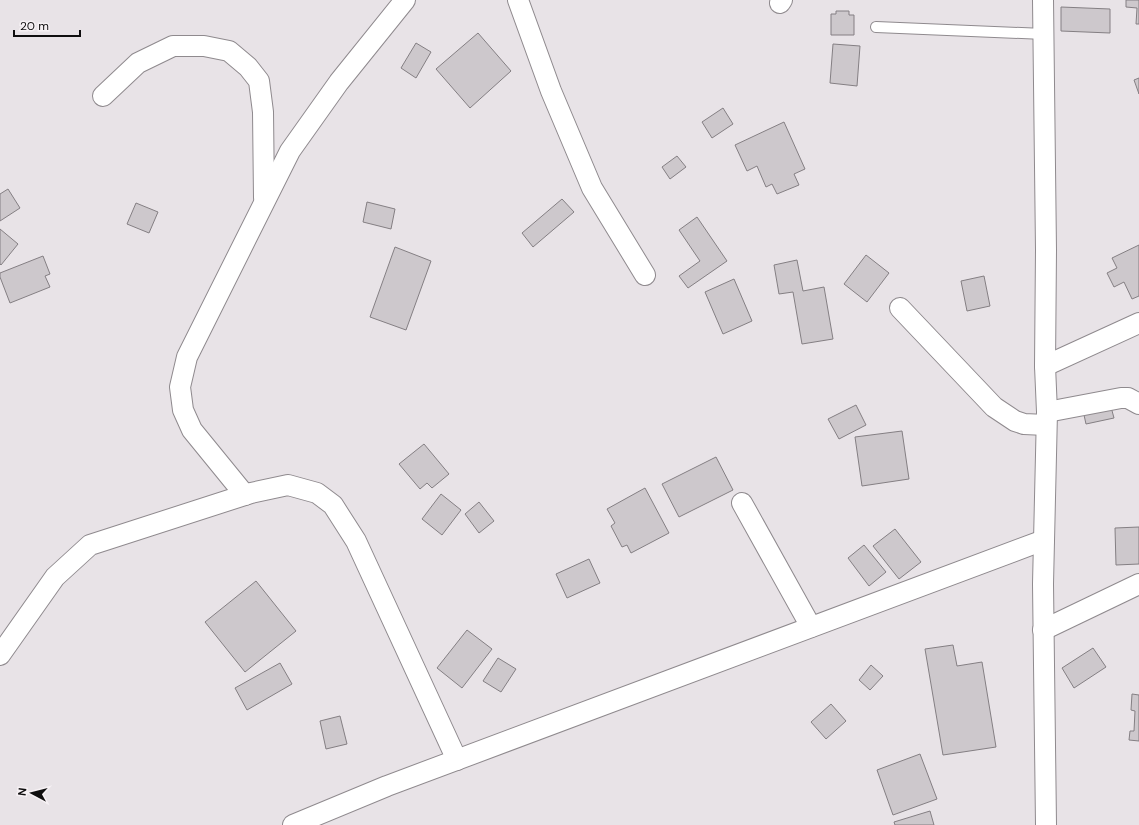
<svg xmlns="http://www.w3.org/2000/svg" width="1139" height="825" font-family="'DM Sans',sans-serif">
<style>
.building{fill:#cdc8cc;stroke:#847f83}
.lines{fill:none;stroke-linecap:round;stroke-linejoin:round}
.lane-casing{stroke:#8f8a8e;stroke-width:12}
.street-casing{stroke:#8f8a8e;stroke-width:22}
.lane{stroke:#fff;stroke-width:10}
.street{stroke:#fff;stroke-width:20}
</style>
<rect width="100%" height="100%" fill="#e8e3e7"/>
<g class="building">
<path d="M1126 0H1139V24H1136L1137 8 1126 7Z"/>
<path d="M1061 7 1110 9V33L1061 31Z"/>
<path d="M836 11H849V15H854V35H831V14H836Z"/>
<path d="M478 33 511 71 470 108 436 69Z"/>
<path d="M416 43 431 52 416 78 401 68Z"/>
<path d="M833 44 860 46 857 86 830 83Z"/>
<path d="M1139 78V94L1134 80Z"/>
<path d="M723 108 733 124 712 138 702 122Z"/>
<path d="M784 122 805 169 794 174 799 185 777 194 772 184 766 187 757 166 747 171 735 145Z"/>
<path d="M677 156 686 167 670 179 662 167Z"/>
<path d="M8 189 20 208 0 221V194Z"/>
<path d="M562 199 574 212 533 247 522 233Z"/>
<path d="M367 202 395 209 391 229 363 222Z"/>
<path d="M136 203 158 212 149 233 127 224Z"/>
<path d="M697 217 727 261 688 288 679 276 700 261 679 230Z"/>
<path d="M0 229 18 244 1 265 0 264Z"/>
<path d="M1139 245V296L1132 299 1124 282 1114 287 1107 273 1117 268 1112 258Z"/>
<path d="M395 247 431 261 406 330 370 317Z"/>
<path d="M866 255 889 273 867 302 844 284Z"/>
<path d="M43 256 50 274 45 276 50 287 10 303 0 277V273Z"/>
<path d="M797 260 803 291 824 287 833 339 802 344 793 292 779 294 774 265Z"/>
<path d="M984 276 990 306 967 311 961 281Z"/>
<path d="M734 279 752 321 723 334 705 292Z"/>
<path d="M1080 397 1111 407 1114 418 1086 424Z"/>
<path d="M856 405 866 425 839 439 828 419Z"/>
<path d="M902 431 909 479 862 486 855 437Z"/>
<path d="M424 444 449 474 432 488 427 483 420 489 399 464Z"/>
<path d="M716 457 733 490 679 517 662 484Z"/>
<path d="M645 488 669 533 631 553 627 545 622 547 611 526 615 523 607 509Z"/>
<path d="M441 494 461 510 442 535 422 519Z"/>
<path d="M479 502 494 521 479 533 465 514Z"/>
<path d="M1139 527V564L1116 565 1115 528Z"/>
<path d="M895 529 921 562 899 579 873 546Z"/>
<path d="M864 545 886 572 869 586 848 558Z"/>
<path d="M589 559 600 583 567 598 556 574Z"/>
<path d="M256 581 296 631 245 672 205 622Z"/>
<path d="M467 630 492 649 462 688 437 668Z"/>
<path d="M953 645 957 666 982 662 996 747 943 755 925 649Z"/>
<path d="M1093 648 1106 667 1074 688 1062 668Z"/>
<path d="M498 658 516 669 501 692 483 681Z"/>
<path d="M280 663 292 684 247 710 235 688Z"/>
<path d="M871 665 883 676 870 690 859 680Z"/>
<path d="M1132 694 1139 695V741L1129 740 1130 731H1134L1135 711 1131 710Z"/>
<path d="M831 704 846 721 826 739 811 722Z"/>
<path d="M340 716 347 744 326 749 320 721Z"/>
<path d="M920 754 937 799 893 815 877 770Z"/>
<path d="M930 811 934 825H895L894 822Z"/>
</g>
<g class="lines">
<g class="lane-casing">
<path id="lane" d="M876 27 1044 34"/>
</g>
<g class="street-casing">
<g id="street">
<path d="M518 0 551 91 592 188 645 275"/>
<path d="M1043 0 1046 250 1045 366 1047 412 1043 584 1046 825"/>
<path d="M780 3 782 0"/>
<path d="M103 96 138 63 173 46H204L229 51 248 67 259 81 263 112 264 198"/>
<path d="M900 308 994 407 1015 421 1024 424 1046 425"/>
<path d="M1045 366 1139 323"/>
<path d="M1047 412 1121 398H1128L1139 404"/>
<path d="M245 495 192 430 183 410 180 387 187 357 290 151 339 82 405 0"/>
<path d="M742 503 811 627"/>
<path d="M1043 630 1139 584"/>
<path d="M0 655 55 577 90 545 251 493 288 485 317 493 333 505 356 541 457 760"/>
<path d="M293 825 387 786 1044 540"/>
</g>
</g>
<use href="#lane" class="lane"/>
<use href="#street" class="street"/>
</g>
<g transform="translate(32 793) rotate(277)" stroke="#f6f1f4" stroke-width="3" paint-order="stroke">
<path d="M0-3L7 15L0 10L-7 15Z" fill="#0f0e0f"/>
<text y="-6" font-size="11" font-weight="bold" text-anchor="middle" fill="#0f0e0f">N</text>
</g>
<path d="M14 30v6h66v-6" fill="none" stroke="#0f0e0f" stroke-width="2"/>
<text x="20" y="30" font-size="12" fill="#0f0e0f" stroke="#f6f1f4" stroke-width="3" paint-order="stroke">20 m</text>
</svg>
